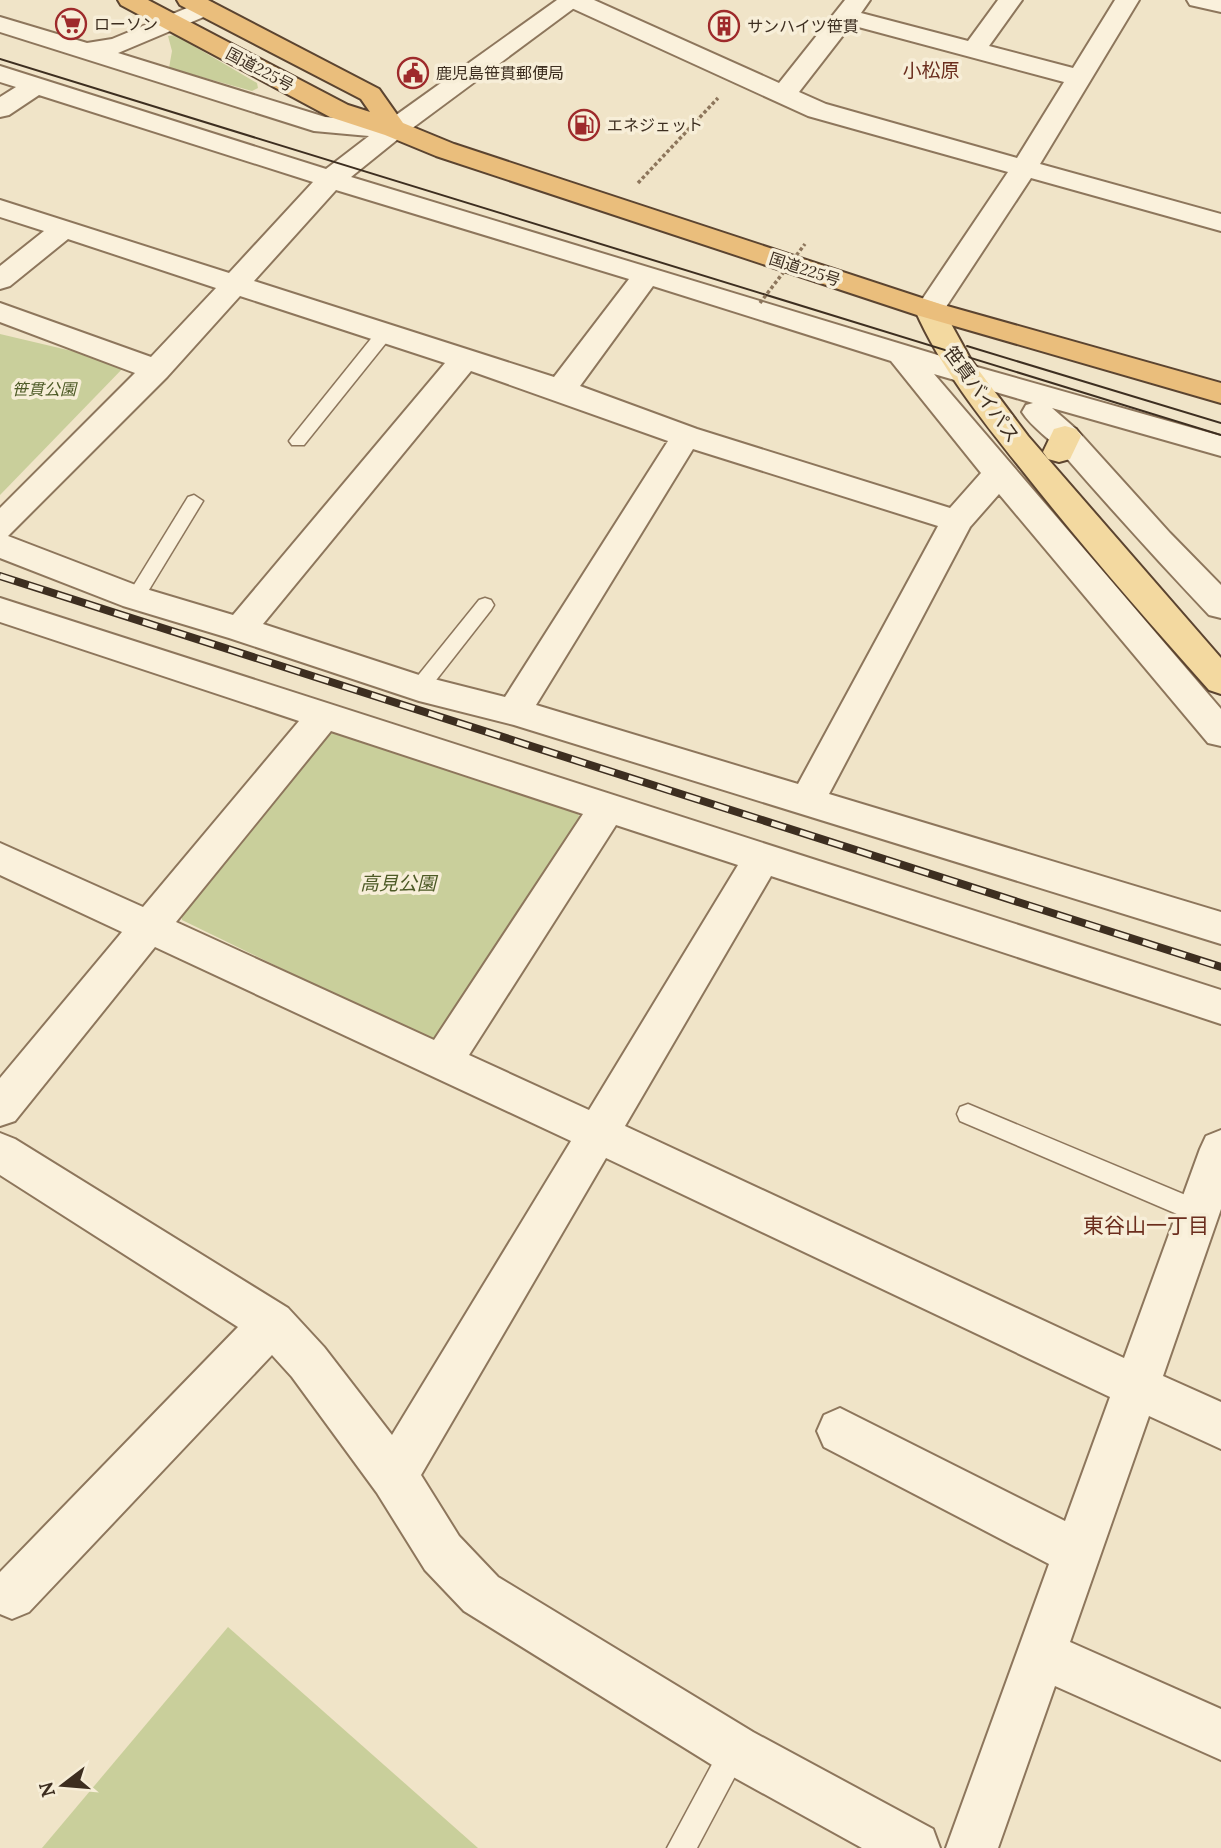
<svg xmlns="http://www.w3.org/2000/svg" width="1221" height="1848" font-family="Lora,'Noto Sans JP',serif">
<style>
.green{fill:#c9cf9b}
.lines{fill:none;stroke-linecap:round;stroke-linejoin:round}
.service-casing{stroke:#8d765c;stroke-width:3}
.minor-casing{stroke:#8d765c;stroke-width:4}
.tertiary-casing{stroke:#8d765c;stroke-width:4}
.primary-casing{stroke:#5b4430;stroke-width:4}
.trunk-casing{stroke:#5b4430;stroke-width:4}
.path{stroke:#8d765c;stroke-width:3.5;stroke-dasharray:3.5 2.5;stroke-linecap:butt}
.service{fill:#faf1dc;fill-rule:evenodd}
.minor{fill:#faf1dc;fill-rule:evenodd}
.tertiary{fill:#faf1dc;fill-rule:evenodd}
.primary{fill:#f3d9a0;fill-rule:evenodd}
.trunk{fill:#eabe7c;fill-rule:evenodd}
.tram{stroke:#3d2e20;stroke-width:2}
.rail-casing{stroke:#3d2e20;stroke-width:8}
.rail{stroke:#f7eed8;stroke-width:5;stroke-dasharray:15;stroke-linecap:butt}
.path-bridge{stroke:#8d765c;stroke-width:3.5;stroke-dasharray:3.5 2.5;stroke-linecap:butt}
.labels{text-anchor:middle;stroke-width:7;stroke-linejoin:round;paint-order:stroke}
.far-poi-label{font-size:16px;fill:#3d2e20;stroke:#f7eed8;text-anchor:start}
.far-street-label{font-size:16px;fill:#3d2e20;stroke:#f7eed8}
.far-park-label{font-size:16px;font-style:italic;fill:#4d5a26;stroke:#f7eed8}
.far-quarter-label{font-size:19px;fill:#6b2e1e;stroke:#f7eed8}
.street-label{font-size:19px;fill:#3d2e20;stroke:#f7eed8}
.park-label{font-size:19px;font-style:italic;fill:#4d5a26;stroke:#f7eed8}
.neighbourhood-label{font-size:21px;fill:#6b2e1e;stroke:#f7eed8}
</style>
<rect width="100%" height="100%" fill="#f0e4c8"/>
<g class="green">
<path d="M175 35 257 83 258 88 252 91 169 68 172 51 168 36Z"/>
<path d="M0 334 127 364 0 495Z"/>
<path d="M339 728 572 804 587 830 452 1035 428 1040 182 920 181 908 320 733Z"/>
<path d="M228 1627 478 1848H42Z"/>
</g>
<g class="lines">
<g class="service-casing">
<g id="service">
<path d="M384 329 390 330 392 334 390 338 304 445H292L289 441 292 437 378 330Z"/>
<path d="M194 495 203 501 141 603H129L126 598 129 593 188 497Z"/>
<path d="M485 598 491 600 494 605 491 610 426 693H412L409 688 412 683 479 600Z"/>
<path d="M968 1104 1207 1204 1211 1212 1207 1220 1199 1223 1191 1220 960 1121 957 1114 960 1107Z"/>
<path d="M735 1736 745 1740 749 1750 697 1848H667L725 1740Z"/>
</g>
</g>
<g class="minor-casing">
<g id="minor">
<path d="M562 0H594L779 83 845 0H870L861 13 968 41 998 0H1022L989 46 1073 68 1115 0H1139L1040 164 1221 214V231L1031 178 940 316 930 319 920 316 915 310 1008 172 808 116 565 5ZM851 25 1064 82 1017 158 826 104 799 92Z"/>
<path d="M1187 0H1221V12L1190 5Z"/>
<path d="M204 1 213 3 216 8 213 13 118 53 325 117 403 123 407 129 403 135 351 177 977 367 1221 436V456L1052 408 1076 429 1170 533 1221 585V618L1209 615C1159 562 1111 509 1063 454 1051 439 1032 428 1022 412L1026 405 1033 403 934 374 1221 709V746L1208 743 999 494 970 527 829 794 1221 912V944L514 725 419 701 229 638 123 606 0 558V508L135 373 0 322V303L151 357 216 288 68 239 10 286 0 289V266L44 231 0 217V200L229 273 313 182 39 95 9 115 0 117V97L16 87 0 82V66L326 169 369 136 314 131 0 32V17L87 43 112 39ZM336 190 629 279 554 377 254 281ZM653 286 891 361 981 473 950 508 697 429 580 386ZM240 296 445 363 233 615 146 589 8 536 167 377ZM471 371 668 441 505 697 422 676 263 624ZM693 449 938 526 798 784 536 705Z"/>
<path d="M0 598 1221 990V1024L771 876 625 1126 1124 1358 1200 1149 1206 1136 1221 1130V1209L1163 1376 1221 1402V1449L1149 1416 1070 1642 1221 1709V1760L1055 1686 998 1848H946L1049 1564 824 1447 817 1431 824 1415 840 1408 1065 1521 1110 1397 606 1158 421 1475 459 1536 498 1577 753 1732 933 1829 940 1848H862L717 1768 464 1611 425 1570 377 1493 292 1377 272 1355 29 1612 12 1619 0 1614V1572L238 1327 0 1175V1133L15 1139 288 1308 324 1347 392 1435 571 1141 155 947 15 1121 0 1126V1078L122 932 0 875V843L143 907 299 721 0 622ZM331 731 583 814 434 1040 176 922ZM616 825 738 865 589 1110 469 1055Z"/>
</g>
</g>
<g class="tertiary-casing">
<path id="tertiary" d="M557 0H585L403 135 394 137 385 135 381 129 385 123Z"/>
</g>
<g class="primary-casing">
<g id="primary">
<path d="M930 301 940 304 971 360 1028 436 1221 658V694L1209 690C1145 618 1081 545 1022 470 982 420 941 369 915 310L920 304Z"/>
<path d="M1065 426 1076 429 1081 436 1070 459 1059 462 1048 459 1043 452 1054 429Z"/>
</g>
</g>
<g class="trunk-casing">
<path id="trunk" d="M118 0H148L348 105 370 112 361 99 180 5 177 0H208L379 89 403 123 454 144 940 304 1221 383V403L920 316 436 156 385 135 330 117 121 5Z"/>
</g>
<path class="path" d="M638 183 718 98"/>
<use href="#service" class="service"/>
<use href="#minor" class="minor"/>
<use href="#tertiary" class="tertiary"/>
<use href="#primary" class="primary"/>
<use href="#trunk" class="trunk"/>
<g class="tram">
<path d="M0 59 1221 435"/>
<path d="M967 346 1221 423"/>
</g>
<g class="rail-casing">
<path id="rail" d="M0 576 1221 967"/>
</g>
<use href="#rail" class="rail"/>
<path class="path-bridge" d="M760 303 805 244"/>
</g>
<defs>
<g id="supermarket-ring" transform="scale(1.575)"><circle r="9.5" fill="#f7eed8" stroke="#9e2a2b" stroke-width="1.5"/><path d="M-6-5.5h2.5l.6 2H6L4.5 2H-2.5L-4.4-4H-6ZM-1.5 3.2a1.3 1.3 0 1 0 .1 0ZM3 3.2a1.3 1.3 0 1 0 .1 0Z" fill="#9e2a2b"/></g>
<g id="building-ring" transform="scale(1.575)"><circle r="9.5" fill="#f7eed8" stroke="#9e2a2b" stroke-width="1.5"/><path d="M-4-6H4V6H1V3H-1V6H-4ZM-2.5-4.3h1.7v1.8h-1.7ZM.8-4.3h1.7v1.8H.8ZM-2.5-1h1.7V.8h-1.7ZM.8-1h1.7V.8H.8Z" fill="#9e2a2b"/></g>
<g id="civic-ring" transform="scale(1.575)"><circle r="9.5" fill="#f7eed8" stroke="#9e2a2b" stroke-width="1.5"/><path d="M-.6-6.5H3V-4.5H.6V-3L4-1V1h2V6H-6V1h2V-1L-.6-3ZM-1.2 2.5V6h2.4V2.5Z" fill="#9e2a2b"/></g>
<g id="fuel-ring" transform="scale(1.575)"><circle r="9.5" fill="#f7eed8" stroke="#9e2a2b" stroke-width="1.5"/><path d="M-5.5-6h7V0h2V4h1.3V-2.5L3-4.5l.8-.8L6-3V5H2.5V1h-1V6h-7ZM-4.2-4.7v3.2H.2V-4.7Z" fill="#9e2a2b"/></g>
</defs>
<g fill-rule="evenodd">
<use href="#supermarket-ring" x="71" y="24"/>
<use href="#building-ring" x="724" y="26"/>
<use href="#civic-ring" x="413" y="73"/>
<use href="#fuel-ring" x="584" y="125"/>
</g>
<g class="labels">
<g class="far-poi-label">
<text x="94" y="30">ローソン</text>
<text x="747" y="32">サンハイツ笹貫</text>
<text x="436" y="79">鹿児島笹貫郵便局</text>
<text x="607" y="131">エネジェット</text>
</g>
<g class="far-street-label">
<text transform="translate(260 69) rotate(28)" y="6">国道225号</text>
<text transform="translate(805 269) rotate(18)" y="6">国道225号</text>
</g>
<g class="far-park-label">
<text x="44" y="395">笹貫公園</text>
</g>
<g class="far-quarter-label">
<text x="931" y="77">小松原</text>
</g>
<g class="street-label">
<text transform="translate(982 394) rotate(54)" y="7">笹貫バイパス</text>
</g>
<g class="park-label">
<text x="398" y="890">高見公園</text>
</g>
<g class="neighbourhood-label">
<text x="1146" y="1233">東谷山一丁目</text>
</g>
</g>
<g transform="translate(63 1785) rotate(254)" stroke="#f7eed8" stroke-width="5" paint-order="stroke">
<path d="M0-5L12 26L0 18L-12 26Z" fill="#3d2e20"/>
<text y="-10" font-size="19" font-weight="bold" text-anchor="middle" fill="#3d2e20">N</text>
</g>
</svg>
